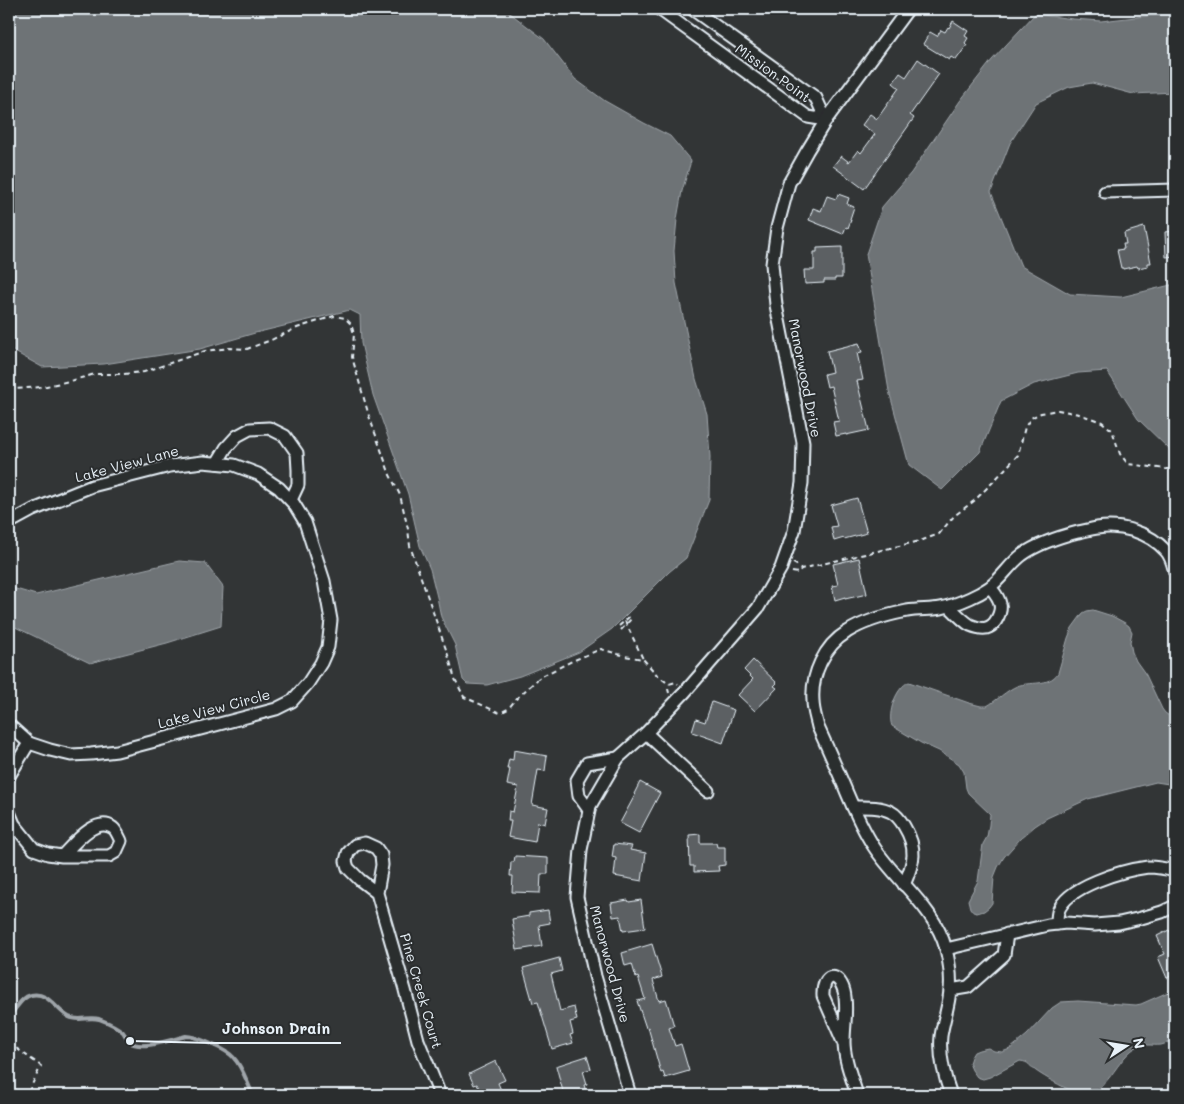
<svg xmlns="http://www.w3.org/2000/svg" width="1184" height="1104" font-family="Mali,sans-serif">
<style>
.water{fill:#6e7376;stroke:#9fa5aa}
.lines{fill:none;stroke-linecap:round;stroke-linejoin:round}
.stream{stroke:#9fa5aa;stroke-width:4}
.building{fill:#5c6063;stroke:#e8f1f8}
.minor-casing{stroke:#e8f1f8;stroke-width:15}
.path{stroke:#e8f1f8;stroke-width:2;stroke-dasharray:5 4;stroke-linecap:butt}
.minor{stroke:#2a2d2e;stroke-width:11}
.labels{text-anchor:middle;stroke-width:4;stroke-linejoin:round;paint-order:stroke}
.street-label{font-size:14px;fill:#e8f1f8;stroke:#2a2d2e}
.leader{fill:none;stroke:#e8f1f8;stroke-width:2}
.callout-dot{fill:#e8f1f8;stroke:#2a2d2e;stroke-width:2}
.callout-label{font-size:15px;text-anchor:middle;font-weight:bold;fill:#e8f1f8;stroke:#2a2d2e;stroke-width:4;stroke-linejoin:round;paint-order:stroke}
</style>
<rect width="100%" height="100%" fill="#323536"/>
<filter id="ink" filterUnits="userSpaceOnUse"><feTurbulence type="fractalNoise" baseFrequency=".02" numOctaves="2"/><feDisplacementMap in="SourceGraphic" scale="10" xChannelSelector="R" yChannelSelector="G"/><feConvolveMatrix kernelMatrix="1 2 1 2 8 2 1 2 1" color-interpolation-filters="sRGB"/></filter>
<g filter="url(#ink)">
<g class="water">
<path d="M9 9H498L506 10 544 39 575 79 605 101 644 123 670 136 691 161 682 191 677 219 674 251 676 283 696 379 707 414 710 457 709 500 686 558 669 572 612 629 579 652 520 676 487 685 467 684 463 680 455 645 441 617 437 597 430 569 420 546 408 494 373 395 361 343 360 315 350 310 255 333 200 349 104 364 42 367 13 351 9 347Z"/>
<path d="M1175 9V92L1133 94 1092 83 1069 87 1036 103 1010 143 991 192 1021 266 1070 294 1121 297 1175 284V450H1170L1138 419 1107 371 1078 373 1034 384 1001 401 980 452 942 490 909 465 889 391 866 254 882 207 911 173 960 101 992 60 1035 14 1073 19 1101 21 1162 14Z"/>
<path d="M179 561 205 563 223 587 221 626 167 643 90 663 9 624V587L36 595Z"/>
<path d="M1093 610 1112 616 1125 623 1129 626 1132 632 1130 642 1132 652 1136 661 1146 675 1162 709 1165 713 1175 720V785L1156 782 1088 799 1047 818 1035 826 1020 839 1004 857 998 867 994 877 992 903 989 907 984 911 977 913 973 912 970 908 968 900 978 881 983 844 987 837 989 825 990 814 968 793 966 788 964 772 959 764 939 751 921 743 892 726C887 714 896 687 909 682L969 703 981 706H987C996 701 1007 690 1017 686 1031 681 1048 687 1058 673L1068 638 1072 628 1083 613 1087 611Z"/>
<path d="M1175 989V1038C1171 1041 1166 1044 1161 1045 1152 1046 1143 1043 1135 1048 1113 1062 1105 1104 1072 1091 1061 1086 1046 1078 1036 1071 1029 1066 1030 1062 1020 1061L990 1077 983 1079 977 1077 972 1070 969 1063 971 1057 974 1052 979 1050 988 1048 994 1051 1002 1052 1010 1049 1027 1035 1052 1008 1061 1002 1078 1001 1136 1005 1141 1004Z"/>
</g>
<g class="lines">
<path class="stream" d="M9 1016C16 1010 21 997 31 995 48 991 56 1010 69 1017 79 1022 89 1016 99 1019 107 1022 117 1026 123 1032 125 1035 127 1039 130 1042 140 1051 174 1039 186 1036 194 1036 202 1040 209 1043 217 1047 227 1050 233 1057 243 1067 247 1083 253 1095"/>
</g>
<g class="building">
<path d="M953 21 968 31 965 36 968 38 965 43 967 45 956 60 951 57 949 60 923 44 930 32 937 36 941 30 945 32 948 27 949 28Z"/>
<path d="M918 59 939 74 910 115 914 118 864 189 833 166 841 156 849 162 858 150 861 153 875 134 862 125 870 114 877 119 899 88 893 83 900 73 906 77Z"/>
<path d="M838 194 849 198 847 204 854 207 850 219 851 220 848 228 846 227 843 234 809 220 813 208 821 211 827 196 836 199Z"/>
<path d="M1144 227 1151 263H1148V266L1138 268 1137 266 1123 269V268H1121L1117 250 1124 249 1123 244H1126L1124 233Z"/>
<path d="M1175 231V256L1166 257 1165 232Z"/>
<path d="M842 247V278H835V280H824V283L805 284 804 270H814V252H817V248Z"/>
<path d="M859 343 862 352 857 353 863 380 857 381 869 430 846 435V434L836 436 833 422 839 421 831 386 827 387 824 374 832 372 827 351Z"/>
<path d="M857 498 867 533 844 539V538L834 541 831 527 837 526 831 505Z"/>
<path d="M859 558 867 594 845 599V597L835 600 832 586 838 585 833 564Z"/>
<path d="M753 660 777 683 774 686 777 688 755 711 738 695 753 679 744 670Z"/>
<path d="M712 702 734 710 723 743 692 732 696 719 705 722Z"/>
<path d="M514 750 547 756 545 771 538 770 532 805 548 808 545 824 538 822 535 842 508 837 511 821H508L509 811 513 812 518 787 507 785 510 769H507L509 759 513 760Z"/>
<path d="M640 782 660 793 639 833 620 823 635 795 634 794Z"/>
<path d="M700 834V843H716L717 847H725V865L718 866 719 871 694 872V866H690L689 835Z"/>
<path d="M614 844 632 846 630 850 646 853 642 881 614 876 616 858 612 857Z"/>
<path d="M515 856 548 858V874H541L540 893 512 892 513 876H510L511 862H514Z"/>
<path d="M628 900 629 902 641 900 645 928 623 931 620 916 613 917 611 903Z"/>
<path d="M548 910 550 923 539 925 542 946 517 950 512 919 529 916V913Z"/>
<path d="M1169 930 1170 932 1175 930V974L1167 978 1158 957 1165 954 1157 936Z"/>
<path d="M652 944 662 977 653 980 659 1001 666 999 674 1026 669 1028 675 1046 681 1044 689 1071 665 1078 663 1072 661 1073 648 1027 646 1028 637 1001 645 999 638 977 636 978 632 964 625 966 622 953Z"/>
<path d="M559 958 562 971 551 974 560 1011 574 1007 577 1020 570 1022 573 1034 570 1035 573 1043 552 1049 538 1002 533 1003 523 968Z"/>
<path d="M587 1056 591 1069 583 1071 587 1084 584 1085 586 1092 575 1095H564L556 1066Z"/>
<path d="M496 1061 505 1080 498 1083 503 1095H482L477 1084 474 1085 469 1074Z"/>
</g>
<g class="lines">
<g class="minor-casing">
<g id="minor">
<path d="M659 9 808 117 826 120"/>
<path d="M692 9 816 98 826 120"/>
<path d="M1105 192 1175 190"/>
<path d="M217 463 226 448 237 436 250 429 269 428 285 436 297 453 298 470V485L291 500"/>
<path d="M9 523 33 510 92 486 170 466 203 462 234 465 258 474 279 488 294 504 305 522 324 581 331 620 328 647 321 663 308 683 292 701 276 709 117 751 91 754 71 755 50 750 29 743 9 725"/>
<path d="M949 606C955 612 962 620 970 625 975 627 984 630 989 627 996 624 1002 611 1000 604 999 597 994 592 990 587"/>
<path d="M646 733 708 791"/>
<path d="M9 776 29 743"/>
<path d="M853 807C866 807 880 806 891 812 897 815 901 821 904 826 918 849 914 862 904 885"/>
<path d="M589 810 579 796 577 780 587 763 618 758"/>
<path d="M9 812 14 824 34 849 48 854 62 856H109L116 852 121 841C119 837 116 830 113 828 96 815 73 845 62 856"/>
<path d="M377 893 360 880 348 868 346 861 348 853 355 845 365 843 376 848 381 855 382 865 377 893 405 990 418 1040 440 1095"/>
<path d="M1057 924C1057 920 1057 916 1058 912 1066 886 1124 870 1148 867 1157 867 1167 869 1175 871"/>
<path d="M946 949 1048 925 1066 923 1095 925 1119 923 1141 918 1162 912 1175 906"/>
<path d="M950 990 968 987 1004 955 1007 934"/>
<path d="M844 1044 823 996C822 974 838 970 844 991 848 1007 844 1025 844 1042 844 1060 852 1078 857 1095"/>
<path d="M630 1095 595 976 577 897 581 850 590 806 618 758 646 733 685 692 758 608 781 568 794 531 802 483 803 442 776 305 772 264 777 228 789 183 807 151 826 120 908 9"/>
<path d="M951 1095C944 1076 939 1056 941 1036 943 1023 947 1011 949 998 952 982 950 965 946 949 935 908 897 882 874 847 863 830 855 812 847 793 838 771 828 749 818 727 816 718 813 710 813 701 811 675 824 646 847 632 864 621 887 615 907 611 919 609 930 610 941 608 951 606 961 602 970 598 977 595 984 591 990 587 1002 578 1010 564 1022 555 1039 543 1058 537 1078 532 1084 531 1090 529 1097 528 1121 524 1149 532 1166 551 1171 556 1173 565 1175 572"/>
</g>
</g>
<g class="path">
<path d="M9 391 14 389 42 387 74 380 95 374H123L144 372 205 351 230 348 247 349 271 340 297 328 334 316 345 318 351 324 354 334 352 357 369 416 390 475 400 495 408 529 410 546 449 658 455 679 464 697 500 713 508 709 517 698 540 677 572 661 601 649 625 656 643 659 658 676 669 684 676 682 678 684"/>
<path d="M793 563 800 567 801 569"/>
<path d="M792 572 798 573 801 569 920 541 939 534 954 516 974 501 993 482 1018 455 1025 427 1031 418 1041 413 1058 410 1079 414 1102 422 1112 430 1120 454 1128 464 1166 469H1175"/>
<path d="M625 621 643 659"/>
<path d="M619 626 630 616"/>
<path d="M621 630 632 618"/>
<path d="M669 693 668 689 669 684"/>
<path d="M9 1043 41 1066 27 1095"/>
</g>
<use href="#minor" class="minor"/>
</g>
</g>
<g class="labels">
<g class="street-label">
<text transform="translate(773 73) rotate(36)" y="5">Mission Point</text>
<text transform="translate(805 378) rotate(79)" y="5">Manorwood Drive</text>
<text transform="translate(127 464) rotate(-15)" y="5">Lake View Lane</text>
<text transform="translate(214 709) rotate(-15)" y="5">Lake View Circle</text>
<text transform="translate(610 964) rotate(75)" y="5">Manorwood Drive</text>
<text transform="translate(421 991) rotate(74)" y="5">Pine Creek Court</text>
</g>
</g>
<path class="leader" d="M130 1041L212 1043H341"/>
<circle class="callout-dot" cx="130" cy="1041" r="5"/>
<g class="callout-label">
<text x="276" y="1034">Johnson Drain</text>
</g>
<rect width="1184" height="1104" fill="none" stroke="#2a2d2e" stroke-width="30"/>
<rect x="15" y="15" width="1154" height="1074" fill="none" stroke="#e8f1f8" stroke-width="2" filter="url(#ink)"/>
<g transform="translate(1126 1046) rotate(78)" stroke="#2a2d2e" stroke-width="4" paint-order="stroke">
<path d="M0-4L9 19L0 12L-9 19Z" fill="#e8f1f8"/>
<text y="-8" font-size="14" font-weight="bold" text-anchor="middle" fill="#e8f1f8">N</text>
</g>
</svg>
